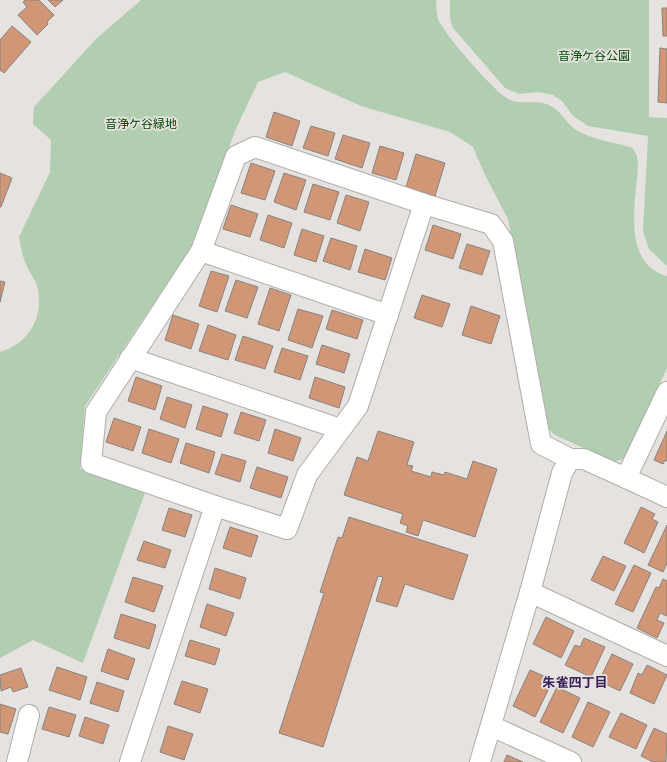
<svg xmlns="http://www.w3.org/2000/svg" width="667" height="762" font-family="'Varela Round','Noto Sans JP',sans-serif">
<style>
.green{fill:#b2ceb0}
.building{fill:#d09675;stroke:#888482}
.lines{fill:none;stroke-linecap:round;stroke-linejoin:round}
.minor-casing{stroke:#b0aca9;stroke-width:22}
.minor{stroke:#fff;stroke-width:20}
.labels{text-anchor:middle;stroke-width:3.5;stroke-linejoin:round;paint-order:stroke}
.park-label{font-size:12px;fill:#014705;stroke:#e6e2df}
.neighbourhood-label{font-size:13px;font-weight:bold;fill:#38215b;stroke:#e6e2df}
</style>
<rect width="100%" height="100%" fill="#e6e2df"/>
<g class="green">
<path d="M141 0H436C437 6 436 15 439 21 446 36 495 93 510 100 523 105 539 99 551 106 561 111 566 123 575 129 591 140 615 142 633 148L637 156 638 166C636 201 621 263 667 276V368L625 458 614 462 555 435 545 426 508 219 485 175 473 147 450 132 361 106 285 72 258 82 235 131 194 243 85 406 80 469 145 493 83 663 33 640 0 658V352C29 343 43 319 38 289 37 281 29 273 26 264 22 256 21 246 19 237L50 172 51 140 33 124 34 107 96 39Z"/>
<path d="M450 0H649V117L667 118V266L649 249 643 231 648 136 588 126 573 116 562 101 553 95 539 92 519 94 505 88 453 28 450 18Z"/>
</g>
<g class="building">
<path d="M25 0H39L54 15 47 22 48 24 37 35 18 15 27 7 23 2Z"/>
<path d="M48 0H63L55 7Z"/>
<path d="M662 8H667V36H663Z"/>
<path d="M12 26 31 42 4 73 0 70V40Z"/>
<path d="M660 48 667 49V103L658 102Z"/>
<path d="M274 112 300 121 292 146 266 137Z"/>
<path d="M311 126 335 133 328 156 303 148Z"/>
<path d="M343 135 370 143 362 168 335 159Z"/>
<path d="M380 146 404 153 396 180 372 173Z"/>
<path d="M416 154 445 163 435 196 406 187Z"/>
<path d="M251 163 275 171 265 200 241 193Z"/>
<path d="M0 173 12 178 1 207H0Z"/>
<path d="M284 173 306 180 296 210 274 202Z"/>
<path d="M313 184 339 192 330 220 304 212Z"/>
<path d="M346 195 369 202 360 231 337 223Z"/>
<path d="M231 205 258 214 250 237 223 229Z"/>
<path d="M268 215 292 223 284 248 260 240Z"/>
<path d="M433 225 461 234 453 259 425 250Z"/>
<path d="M302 229 324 236 316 262 294 255Z"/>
<path d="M331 238 357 246 350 270 323 261Z"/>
<path d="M467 244 490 251 482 275 459 268Z"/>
<path d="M365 249 392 258 385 280 358 272Z"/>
<path d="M211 271 229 276 217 312 199 306Z"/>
<path d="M236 280 258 287 247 318 225 311Z"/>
<path d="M0 281 5 282 0 302Z"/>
<path d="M270 288 291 295 279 331 258 324Z"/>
<path d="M422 295 450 304 442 327 414 318Z"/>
<path d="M471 306 500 316 491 344 462 335Z"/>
<path d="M298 309 323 316 312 348 288 340Z"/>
<path d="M332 310 363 320 357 339 326 329Z"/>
<path d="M173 315 199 324 191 349 165 340Z"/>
<path d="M208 325 236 335 228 360 199 351Z"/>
<path d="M243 336 273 346 265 369 235 360Z"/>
<path d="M322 345 350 354 344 373 316 364Z"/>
<path d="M282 348 308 356 300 380 274 372Z"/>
<path d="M136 377 162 386 155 410 128 401Z"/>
<path d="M315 377 345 387 339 408 309 398Z"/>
<path d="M167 397 192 405 185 428 160 419Z"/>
<path d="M203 406 228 414 221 437 196 429Z"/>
<path d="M241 412 266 420 259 441 234 433Z"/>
<path d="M114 418 141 427 133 451 106 442Z"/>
<path d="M149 429 179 439 171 463 142 453Z"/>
<path d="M275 429 301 438 293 461 268 453Z"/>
<path d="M378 431 414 442 407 465 413 466 411 471 431 477 432 472 444 475 445 472 467 479 473 461 497 469 475 537 423 520 418 536 406 532 408 526 400 523 403 514 344 495 357 457 368 461Z"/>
<path d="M667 431V461L665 460 663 464 654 460Z"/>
<path d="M186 443 215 452 209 473 180 463Z"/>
<path d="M222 454 246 461 240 482 215 474Z"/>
<path d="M257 467 288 477 281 498 250 488Z"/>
<path d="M641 507 655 514 652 519 658 522 644 553 624 543Z"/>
<path d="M169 508 192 515 185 537 162 530Z"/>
<path d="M349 517 468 555 453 600 405 584 397 607 376 601 383 577 378 576 323 747 279 733 324 593 320 592 338 537 342 538Z"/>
<path d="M667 525V563L663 572 648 565Z"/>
<path d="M230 527 258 536 251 557 223 548Z"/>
<path d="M144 541 171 550 165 568 137 560Z"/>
<path d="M603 556 626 566 614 591 591 580Z"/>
<path d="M634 565 651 573 633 612 615 604Z"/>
<path d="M215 568 246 578 240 599 209 589Z"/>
<path d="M133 577 163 586 154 612 125 602Z"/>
<path d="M663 579 667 581V616L660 613 657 620 664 623 657 638 637 628 656 587 659 588Z"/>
<path d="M207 604 234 613 226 636 200 627Z"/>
<path d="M121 614 156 625 149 649 114 638Z"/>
<path d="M546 617 574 631 561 658 533 644Z"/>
<path d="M584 638 605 647 591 677 565 665 575 645 580 647Z"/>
<path d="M190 640 220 649 215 665 185 656Z"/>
<path d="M108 649 135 659 128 680 101 671Z"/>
<path d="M612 654 633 664 620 691 599 681Z"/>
<path d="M647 665 667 675 654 704 630 693 638 673 642 675Z"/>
<path d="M57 667 87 677 80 700 49 690Z"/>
<path d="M21 668 28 687 13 692 11 687 1 691 0 675Z"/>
<path d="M530 670 553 680 535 717 513 706Z"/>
<path d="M182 681 208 689 200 713 174 704Z"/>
<path d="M97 682 124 691 118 712 90 703Z"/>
<path d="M557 687 580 698 563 733 540 722Z"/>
<path d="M588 702 610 712 593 747 572 737Z"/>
<path d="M0 704 16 709 8 734 0 732Z"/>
<path d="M49 707 76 715 69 737 42 729Z"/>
<path d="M621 713 647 725 636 749 609 737Z"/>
<path d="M85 717 109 725 103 744 79 736Z"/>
<path d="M168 726 193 734 184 760 160 752Z"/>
<path d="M654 728 667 734 666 762H653L641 756Z"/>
<path d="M507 755 523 762H504Z"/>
</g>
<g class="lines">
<g class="minor-casing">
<g id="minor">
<path d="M201 251 388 315"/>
<path d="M130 358 340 429"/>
<path d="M626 478 667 497"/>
<path d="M215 506 91 463 96 412 201 251 236 156 255 147 424 204"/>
<path d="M530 592 667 656"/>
<path d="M491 726 571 762"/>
<path d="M17 762 29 715"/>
<path d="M130 762 215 506 287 529 307 475 358 406 424 204 491 224 503 241 541 444 570 459"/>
<path d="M480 762 530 592 562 473 570 459H584L626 478 667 392"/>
</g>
</g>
<use href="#minor" class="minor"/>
</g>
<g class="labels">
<g class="park-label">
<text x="594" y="60">音浄ケ谷公園</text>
<text x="141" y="128">音浄ケ谷緑地</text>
</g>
<g class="neighbourhood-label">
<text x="575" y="687">朱雀四丁目</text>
</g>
</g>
</svg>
